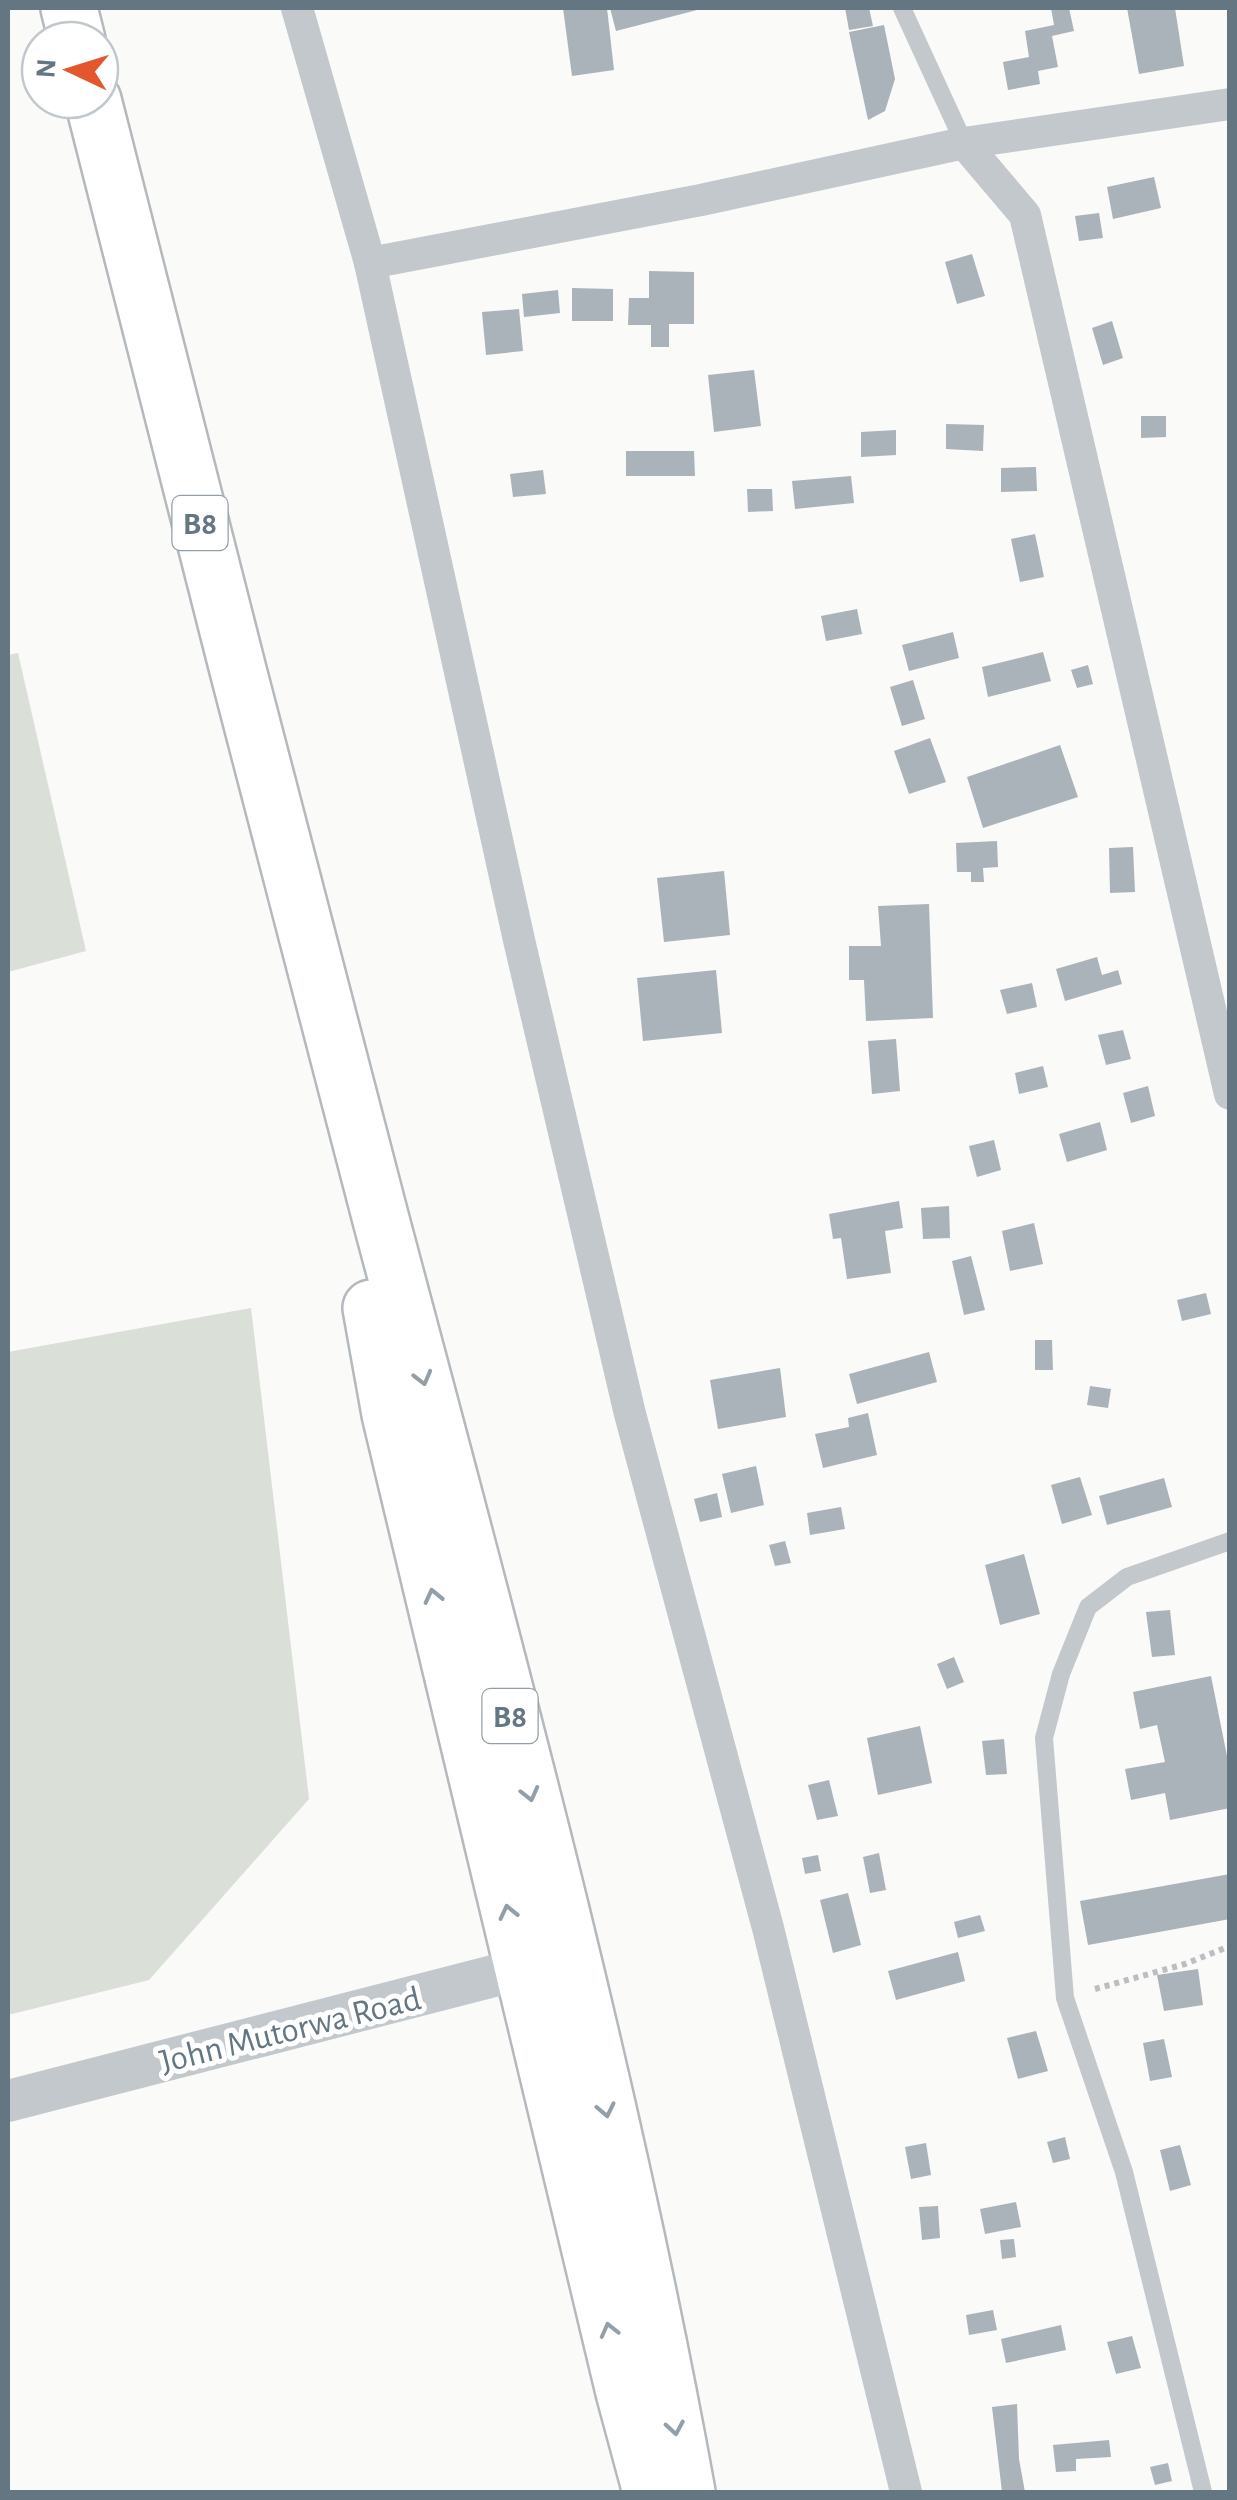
<svg xmlns="http://www.w3.org/2000/svg" width="1237" height="2500" font-family="'Alegreya Sans',sans-serif">
<style>
.green{fill:#dadfd7}
.building{fill:#aab3b9}
.lines{fill:none;stroke-linecap:round;stroke-linejoin:round}
.trunk-casing{stroke:#b4b9bd;stroke-width:60}
.path{stroke:#bbbfc2;stroke-width:6;stroke-dasharray:5 5;stroke-linecap:butt}
.service{stroke:#c3c8cc;stroke-width:18}
.minor{stroke:#c3c8cc;stroke-width:32}
.tertiary{stroke:#c3c8cc;stroke-width:42}
.trunk{stroke:#fff;stroke-width:55}
.oneway{stroke:#939fa8}
.labels{text-anchor:middle;stroke-width:10;stroke-linejoin:round;paint-order:stroke}
.shield{fill:#fff;stroke:#939fa8;stroke-width:2.5}
.shield-label{font-size:32px;font-weight:bold;fill:#657683}
.street-label{font-size:35px;fill:#657683;stroke:#fff}
</style>
<rect width="100%" height="100%" fill="#fafaf8"/>
<g class="green">
<path d="M18 653 86 951 8 972V655Z"/>
<path d="M251 1308 309 1799 149 1980 8 2015V1352Z"/>
</g>
<g class="building">
<path d="M563 8H607L614 70 572 76Z"/>
<path d="M610 8H701V9L616 31Z"/>
<path d="M845 8H869L873 26 849 30Z"/>
<path d="M1051 8H1069L1074 31 1052 36 1058 67 1038 71 1040 84 1008 90 1003 62 1029 57 1025 31 1054 25Z"/>
<path d="M1127 8H1175L1184 66 1139 74Z"/>
<path d="M884 25 895 79 885 111 868 120 849 32Z"/>
<path d="M1154 177 1161 208 1113 219 1107 187Z"/>
<path d="M1099 213 1103 238 1079 241 1075 216Z"/>
<path d="M972 254 985 296 957 304 945 262Z"/>
<path d="M649 271 694 272V324H669V347H651V325H628L629 298H649Z"/>
<path d="M572 288 613 289V321H572Z"/>
<path d="M558 290 560 313 524 317 522 294Z"/>
<path d="M519 309 523 351 486 355 482 312Z"/>
<path d="M1112 321 1123 358 1103 365 1092 328Z"/>
<path d="M754 370 761 426 714 432 708 375Z"/>
<path d="M1141 416H1166V437L1141 438Z"/>
<path d="M946 424 984 425 983 451 946 449Z"/>
<path d="M896 430V455L861 457V432Z"/>
<path d="M626 451H694L695 476H626Z"/>
<path d="M1036 467 1037 491 1001 492V468Z"/>
<path d="M543 470 546 494 513 497 510 474Z"/>
<path d="M851 476 854 503 795 509 792 481Z"/>
<path d="M747 489H772L773 511 748 512Z"/>
<path d="M1035 534 1044 577 1020 582 1011 539Z"/>
<path d="M857 609 862 634 826 641 821 616Z"/>
<path d="M953 632 959 658 909 671 902 645Z"/>
<path d="M1043 652 1051 681 988 697 982 667Z"/>
<path d="M1088 665 1093 684 1077 688 1071 670Z"/>
<path d="M913 680 925 719 902 726 890 687Z"/>
<path d="M930 738 946 782 909 794 894 751Z"/>
<path d="M1060 745 1078 797 983 828 967 777Z"/>
<path d="M997 841 998 867 983 868 984 882H971V872H957L956 843Z"/>
<path d="M1133 847 1135 892 1110 893 1109 848Z"/>
<path d="M724 871 730 935 664 942 657 878Z"/>
<path d="M929 904 933 1018 866 1021 864 980H849V946H881L878 906Z"/>
<path d="M1097 957 1102 975 1118 970 1122 984 1065 1001 1056 969Z"/>
<path d="M716 970 722 1033 643 1041 637 978Z"/>
<path d="M1032 983 1037 1007 1007 1014 1000 990Z"/>
<path d="M1123 1030 1131 1059 1106 1065 1098 1035Z"/>
<path d="M896 1039 900 1091 872 1094 868 1041Z"/>
<path d="M1043 1066 1048 1087 1019 1094 1015 1073Z"/>
<path d="M1148 1086 1155 1116 1131 1123 1123 1093Z"/>
<path d="M1100 1122 1107 1150 1067 1162 1059 1134Z"/>
<path d="M994 1140 1001 1170 977 1177 969 1146Z"/>
<path d="M899 1201 903 1228 885 1231 891 1273 847 1279 841 1238 833 1239 829 1214Z"/>
<path d="M949 1206 950 1238 923 1239 921 1208Z"/>
<path d="M1034 1223 1043 1264 1010 1271 1002 1231Z"/>
<path d="M971 1256 985 1310 964 1315 952 1261Z"/>
<path d="M1206 1293 1211 1314 1182 1321 1177 1300Z"/>
<path d="M1035 1340H1052L1053 1370H1035Z"/>
<path d="M929 1352 937 1382 857 1404 849 1374Z"/>
<path d="M780 1368 786 1417 718 1429 710 1380Z"/>
<path d="M1090 1386 1111 1389 1108 1408 1087 1405Z"/>
<path d="M868 1413 877 1455 823 1468 815 1434 849 1427 848 1418Z"/>
<path d="M756 1466 764 1505 731 1513 722 1474Z"/>
<path d="M1080 1477 1092 1515 1062 1524 1051 1485Z"/>
<path d="M1164 1478 1172 1507 1107 1525 1099 1496Z"/>
<path d="M717 1493 722 1517 700 1522 694 1499Z"/>
<path d="M841 1507 845 1529 810 1535 807 1513Z"/>
<path d="M785 1541 791 1563 775 1566 769 1545Z"/>
<path d="M1024 1554 1040 1614 1000 1625 985 1565Z"/>
<path d="M1170 1610 1175 1655 1152 1657 1146 1612Z"/>
<path d="M954 1657 964 1682 947 1689 937 1664Z"/>
<path d="M1211 1676 1230 1771V1808L1170 1820 1165 1793 1131 1800 1125 1769 1165 1762 1157 1725 1140 1729 1133 1692Z"/>
<path d="M920 1726 932 1783 878 1795 867 1738Z"/>
<path d="M1004 1739 1007 1774 986 1775 982 1741Z"/>
<path d="M829 1780 838 1816 817 1820 808 1785Z"/>
<path d="M879 1853 886 1890 870 1893 863 1857Z"/>
<path d="M818 1855 821 1871 805 1874 802 1858Z"/>
<path d="M1230 1874V1919L1088 1945 1080 1901Z"/>
<path d="M848 1893 861 1945 833 1953 820 1900Z"/>
<path d="M980 1915 985 1931 958 1938 954 1922Z"/>
<path d="M958 1952 965 1981 896 2000 888 1971Z"/>
<path d="M1198 1969 1203 2005 1164 2011 1157 1975Z"/>
<path d="M1036 2031 1048 2071 1018 2079 1007 2038Z"/>
<path d="M1164 2039 1172 2077 1150 2081 1143 2043Z"/>
<path d="M1065 2137 1070 2159 1053 2163 1047 2142Z"/>
<path d="M926 2143 931 2175 911 2179 905 2147Z"/>
<path d="M1180 2145 1191 2185 1170 2191 1160 2150Z"/>
<path d="M1016 2202 1021 2227 985 2234 980 2209Z"/>
<path d="M938 2206 940 2238 922 2240 919 2207Z"/>
<path d="M1014 2239 1016 2257 1002 2259 1000 2240Z"/>
<path d="M993 2310 997 2330 969 2335 966 2315Z"/>
<path d="M1061 2325 1066 2350 1006 2363 1001 2339Z"/>
<path d="M1132 2336 1141 2368 1116 2374 1107 2342Z"/>
<path d="M1017 2404 1019 2459 1025 2492H1002L992 2407Z"/>
<path d="M1109 2440 1111 2457 1076 2459V2471L1056 2472 1053 2445Z"/>
<path d="M1168 2463 1172 2481 1155 2485 1150 2467Z"/>
</g>
<g class="lines">
<g class="trunk-casing">
<g id="trunk">
<path d="M69 8 77 40"/>
<path d="M93 100C188 472 281 845 380 1216 492 1638 609 2062 687 2492"/>
<path d="M371 1308 390 1414 624 2392 651 2492"/>
</g>
</g>
<path class="path" d="M1095 1989 1185 1964 1230 1946"/>
<g class="service">
<path d="M902 8 964 143"/>
<path d="M1203 2492 1124 2172 1065 1998 1044 1738 1061 1674 1088 1607 1127 1577 1230 1541"/>
</g>
<g class="minor">
<path d="M297 8 370 263 519 940 630 1414 768 1928 906 2492"/>
<path d="M964 143 1025 215 1230 1094"/>
<path d="M370 263 701 200 964 143 1230 104"/>
</g>
<path class="tertiary" d="M8 2101 552 1961"/>
<use href="#trunk" class="trunk"/>
</g>
<defs><path id="oneway-chevron" d="M-2-3.5L2.5 0L-2 3.5" fill="none" stroke-width="1.6" stroke-linecap="round" stroke-linejoin="round" transform="scale(2.5)"/></defs>
<g class="oneway">
<use href="#oneway-chevron" transform="translate(423 1378) rotate(75)"/>
<use href="#oneway-chevron" transform="translate(433 1596) rotate(-103)"/>
<use href="#oneway-chevron" transform="translate(530 1794) rotate(76)"/>
<use href="#oneway-chevron" transform="translate(508 1912) rotate(-103)"/>
<use href="#oneway-chevron" transform="translate(606 2110) rotate(78)"/>
<use href="#oneway-chevron" transform="translate(609 2330) rotate(-104)"/>
<use href="#oneway-chevron" transform="translate(675 2428) rotate(80)"/>
</g>
<g class="labels">
<g class="shield">
<rect x="172.5" y="496" width="55" height="54" rx="8"/>
<rect x="482.5" y="1689" width="55" height="54" rx="8"/>
</g>
<g class="shield-label">
<text x="200" y="534">B8</text>
<text x="510" y="1727">B8</text>
</g>
<g class="street-label">
<text transform="translate(290 2029) rotate(-14)" y="12">John Mutorwa Road</text>
</g>
</g>
<rect width="1237" height="2500" fill="none" stroke="#657683" stroke-width="20"/>
<g transform="translate(70 70) rotate(274)"><circle r="48" fill="#ffffff" stroke="#c1c8cd" stroke-width="2.5"/>
<path d="M0-8L18 38L0 25L-18 38Z" fill="#e4572e"/>
<text y="-15" font-size="28" font-weight="bold" text-anchor="middle" fill="#657683">N</text>
</g>
</svg>
